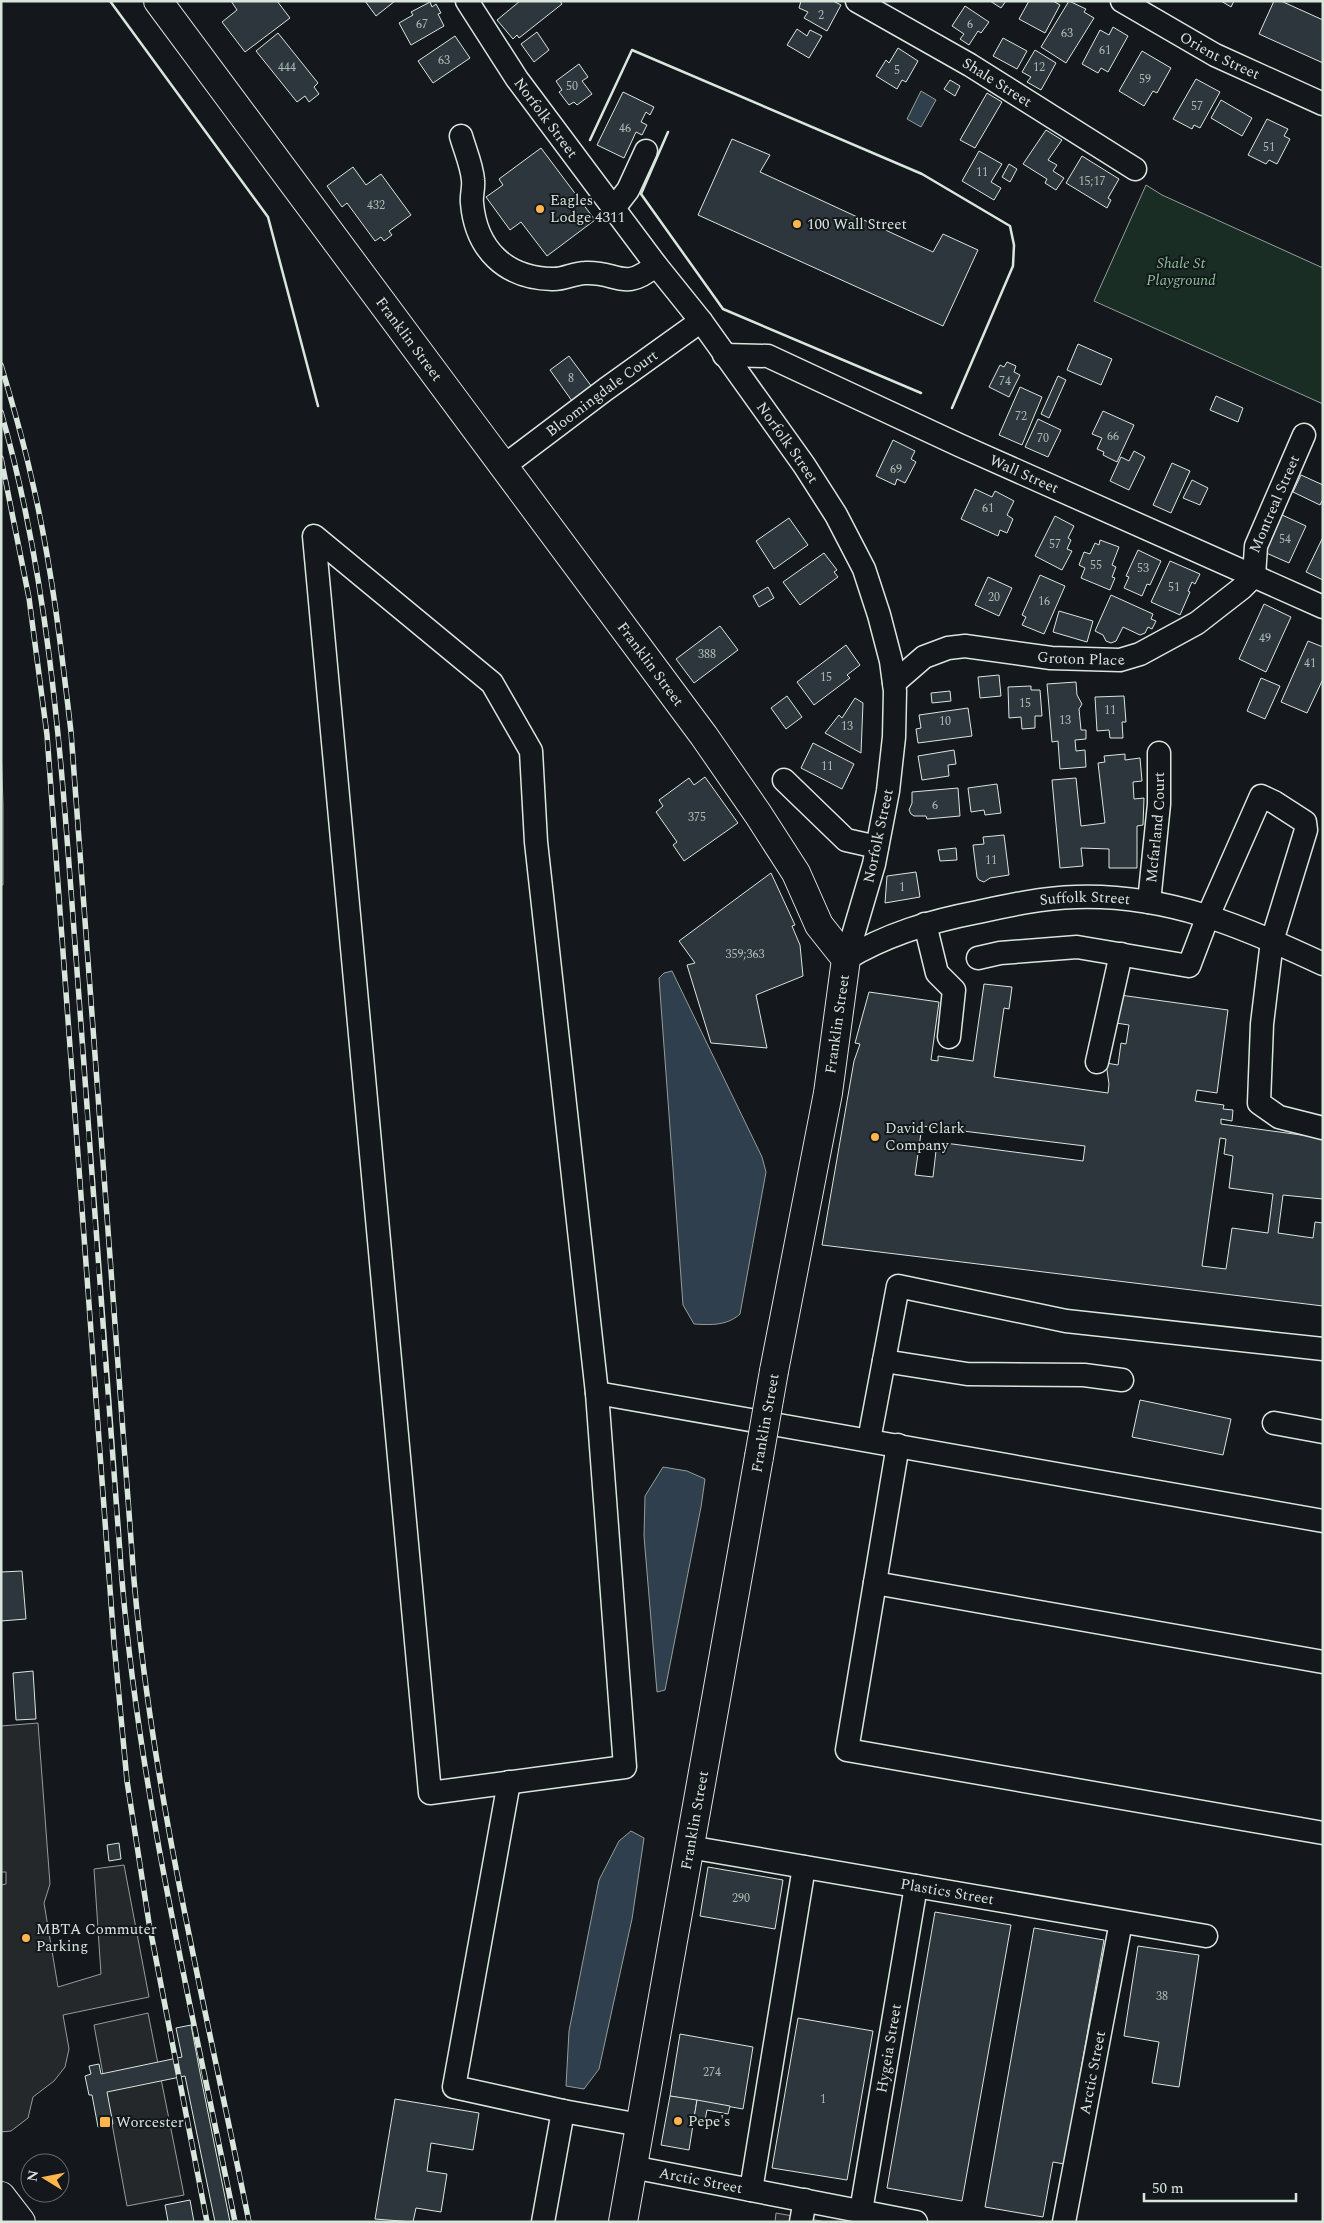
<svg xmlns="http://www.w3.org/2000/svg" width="1324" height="2223" font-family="Spectral,serif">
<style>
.green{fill:#1a2d24;stroke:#939e99}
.parking{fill:#24282b;stroke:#939e99}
.water{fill:#2f3f4d;stroke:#939e99}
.building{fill:#2c363c;stroke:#d8e6dc;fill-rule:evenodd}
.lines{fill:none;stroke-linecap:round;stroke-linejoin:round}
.minor-casing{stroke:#d8e6dc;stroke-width:25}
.major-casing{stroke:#d8e6dc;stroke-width:30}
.highway-casing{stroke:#d8e6dc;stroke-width:30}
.minor{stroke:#14181c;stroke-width:22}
.major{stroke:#14181c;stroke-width:28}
.highway{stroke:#14181c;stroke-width:28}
.rail-casing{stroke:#d8e6dc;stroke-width:5.5}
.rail{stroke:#14181c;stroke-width:4;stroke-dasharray:11;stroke-linecap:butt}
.major-bridge-casing{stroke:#d8e6dc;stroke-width:30;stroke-linecap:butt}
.major-bridge{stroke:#14181c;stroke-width:28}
.wall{stroke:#d8e6dc;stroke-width:2.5}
.poi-dot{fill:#ffb74d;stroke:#14181c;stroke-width:2}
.labels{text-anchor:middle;stroke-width:4;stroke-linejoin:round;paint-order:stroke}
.number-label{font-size:12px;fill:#adbab4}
.street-label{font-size:15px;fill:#d8e6dc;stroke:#14181c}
.poi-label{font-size:15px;fill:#d8e6dc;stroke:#14181c;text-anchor:start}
.park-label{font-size:15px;font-style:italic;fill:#8ac095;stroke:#14181c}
</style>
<rect width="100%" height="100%" fill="#14181c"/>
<path class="green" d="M1146 185 1162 195 1323 268V404L1094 301Z"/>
<g class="parking">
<path d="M1 747 3 804V885H1Z"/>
<path d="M38 1723 50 1884 44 1903 58 1987 101 1974 94 1869 124 1865 149 1997 63 2015 69 2049 65 2067 54 2081 33 2097 28 2118 11 2131 1 2132V1885L6 1884V1872H1V1726Z"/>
<path d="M148 2013 184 2195 127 2206 94 2025Z"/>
<path d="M776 2213 826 2222H775Z"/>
</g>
<g class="water">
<path d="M921 91 936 100 921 127 907 119Z"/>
<path d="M672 971 762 1157 766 1172 740 1314C727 1326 710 1325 694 1324L683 1305 659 978 664 973Z"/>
<path d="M663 1467 687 1471 705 1479 701 1507 665 1690 657 1692 644 1536 645 1496Z"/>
<path d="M631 1831 644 1838 632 1919 599 2069 584 2089 566 2086 569 2031 599 1880 619 1841Z"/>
</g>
<g class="building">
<path d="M231 1H277L290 18 245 52 222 22 237 10Z"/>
<path d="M365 1H395L376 16Z"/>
<path d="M520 1H560L562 4 519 38 517 35 513 39 497 20Z"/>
<path d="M801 1H833L841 5 827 31 804 18 808 12 799 8Z"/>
<path d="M990 1H1006L1001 8Z"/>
<path d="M1029 1H1053L1060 5 1045 33 1019 19Z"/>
<path d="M1069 1 1086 9 1084 12 1094 18 1066 63 1041 47Z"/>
<path d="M1221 1H1234L1231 7Z"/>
<path d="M1274 1H1281L1323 20V63L1259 34Z"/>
<path d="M430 2 432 7 436 4 441 13 438 14 444 26 411 45 399 23 413 15 411 12Z"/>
<path d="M965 6 989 22 981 33 978 31 969 45 960 39 964 34 952 26Z"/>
<path d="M1113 27 1128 36 1108 72 1101 68 1098 73 1082 64 1100 30 1109 35Z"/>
<path d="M797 29 807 36 810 30 822 36 809 58 787 45Z"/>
<path d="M537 32 549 50 534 62 521 44Z"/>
<path d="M278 33 318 83 314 87 319 94 309 102 305 96 297 102 256 51Z"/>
<path d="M455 36 470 58 433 83 418 61Z"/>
<path d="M1003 38 1027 51 1017 69 993 56Z"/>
<path d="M898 48 918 61 906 82 902 80 897 89 876 76 886 60 889 63Z"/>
<path d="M1035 50 1056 63 1041 90 1027 82 1031 77 1022 72Z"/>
<path d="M1142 51 1171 68 1157 93 1153 91 1144 106 1119 91Z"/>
<path d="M579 64 588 77 582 81 592 94 577 105 574 102 569 105 559 92 562 90 556 81Z"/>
<path d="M1196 79 1220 92 1200 128 1194 125 1192 129 1173 119Z"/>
<path d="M950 80 960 86 955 96 944 89Z"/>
<path d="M623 92 654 107 650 115 646 112 641 122 647 125 642 135 636 132 624 158 597 145Z"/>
<path d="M987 93 1002 102 975 148 960 140Z"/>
<path d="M1221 100 1252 118 1242 136 1211 118Z"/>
<path d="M1267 119 1288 129 1284 136 1290 139 1277 164 1269 160 1266 164 1248 155Z"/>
<path d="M1046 130 1062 140 1048 160 1057 165 1053 171 1064 178 1056 190 1045 183 1047 179 1023 164Z"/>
<path d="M732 139 770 155 760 172 933 252 943 234 978 250 943 326 698 215Z"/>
<path d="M541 148 595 220 547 256 521 222 510 230 486 197 503 185 499 179Z"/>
<path d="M979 151 1002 164 991 182 1001 188 994 200 962 181Z"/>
<path d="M1082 156 1119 179 1108 198 1111 200 1107 208 1066 183Z"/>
<path d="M1009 164 1017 169 1010 182 1002 177Z"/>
<path d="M353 167 366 185 381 174 411 215 389 231 392 235 384 241 381 237 375 241 347 203 342 207 327 186Z"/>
<path d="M1078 344 1112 359 1101 385 1067 370Z"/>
<path d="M569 356 592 387 572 401 550 370Z"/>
<path d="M1007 362 1016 366 1014 372 1020 375 1009 397 989 387 1000 365 1004 367Z"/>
<path d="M1058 376 1066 380 1049 418 1041 414Z"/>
<path d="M1020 387 1042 397 1022 445 999 435Z"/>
<path d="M1216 396 1243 408 1238 422 1210 410Z"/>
<path d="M1103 411 1134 425 1117 462 1103 455 1104 452 1097 449 1102 438 1092 434Z"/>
<path d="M1038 419 1061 430 1048 457 1025 447Z"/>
<path d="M893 440 915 451 911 459 916 462 905 483 897 479 895 485 876 476Z"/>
<path d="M1134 451 1145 457 1129 490 1110 481 1121 457 1129 461Z"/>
<path d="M1172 463 1190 471 1171 513 1153 505Z"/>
<path d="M1301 475 1323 485V499L1320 505 1293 492Z"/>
<path d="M1192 480 1208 488 1200 505 1183 498Z"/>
<path d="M975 489 992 497 995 491 1014 501 1007 515 1013 519 1007 533 1000 530 998 536 961 519Z"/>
<path d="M1280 514 1306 526 1289 563 1264 552Z"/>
<path d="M1055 516 1074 526 1068 538 1071 540 1067 549 1072 551 1062 570 1035 556Z"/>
<path d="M789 518 808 545 774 569 756 541Z"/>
<path d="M1323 537V580L1306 572Z"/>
<path d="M1100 540 1119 547 1112 565 1116 567 1112 577 1115 578 1110 590 1081 578 1085 568 1079 565 1084 552 1090 554 1095 543 1099 545Z"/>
<path d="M1138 550 1161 561 1150 585 1147 584 1142 596 1124 588 1129 577 1126 576Z"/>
<path d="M824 553 837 570 834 572 838 577 800 605 783 582Z"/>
<path d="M1170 561 1200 574 1195 584 1192 582 1188 591 1190 592 1180 615 1151 602Z"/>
<path d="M1040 575 1065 586 1044 634 1022 625 1026 617 1022 615Z"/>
<path d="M988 577 1012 588 999 616 975 605Z"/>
<path d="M768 587 774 598 759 607 753 596Z"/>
<path d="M1111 595 1153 614 1151 619 1156 621 1152 629 1148 627 1145 633 1140 635 1123 627 1116 641 1111 643 1106 641 1103 635 1095 631Z"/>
<path d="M1264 604 1291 617 1266 672 1239 659Z"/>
<path d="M1059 611 1093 621 1087 642 1053 632Z"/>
<path d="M720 626 738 650 694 683 676 659Z"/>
<path d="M1308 641 1323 647V679L1307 713 1281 702Z"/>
<path d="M846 645 860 665 847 675 850 678 814 705 797 682Z"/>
<path d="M999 675 1001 696 980 698 978 677Z"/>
<path d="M1261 678 1280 686 1265 719 1247 711Z"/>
<path d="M1076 682 1077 695 1082 704 1079 709 1081 730H1086V739L1075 740 1076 751 1085 750 1086 767 1060 769 1058 741 1052 742 1047 684Z"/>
<path d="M1031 686V690H1040L1042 716H1035V728L1022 729 1021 717 1009 718 1008 687Z"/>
<path d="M950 691 951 701 932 703 931 693Z"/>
<path d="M787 696 802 717 786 729 771 708Z"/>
<path d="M1124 696 1126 722H1122L1123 738H1110L1109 730 1097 731 1095 697Z"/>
<path d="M855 698 863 703 861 753 825 733 839 715 842 718Z"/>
<path d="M968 708 972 736 918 743 916 729 921 728 919 715Z"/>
<path d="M813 743 854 764 842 789 801 768Z"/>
<path d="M954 750 956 764 948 765 949 776 922 780 918 756Z"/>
<path d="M1125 754V760L1140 758 1142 781 1133 782 1134 799 1144 798 1143 825 1137 826V868H1109V849L1081 848 1083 866 1060 868 1052 780 1076 778 1081 826 1105 823 1098 763 1105 762 1104 756Z"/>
<path d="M705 777 738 823 684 861 673 845 677 842 656 812 663 806 659 800 689 778 694 785Z"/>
<path d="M997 784 1001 813 985 815 984 810 971 812 968 788Z"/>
<path d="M958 788 960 816 927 819 926 816H914L911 814 909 810 912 803V792Z"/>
<path d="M1004 835 1009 875 990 878 984 882 979 880 977 877 973 845 984 844 983 837Z"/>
<path d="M956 848 957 860 940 861 938 850Z"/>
<path d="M916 872 920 897 885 903 887 876Z"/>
<path d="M771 873 795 925 792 926 800 945 803 976 756 995 767 1048 711 1043 687 965 695 963 679 941Z"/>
<path d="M984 984 1012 987 1009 1009 1004 1008 994 1077 1108 1093 1109 1084 1106 1063 1118 1065 1121 1043 1126 1044 1129 1025 1116 1023 1120 995 1228 1010 1217 1093 1197 1090 1195 1101 1224 1105 1223 1109 1233 1110 1232 1121 1221 1119V1124L1323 1138V1199L1283 1195 1278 1233 1313 1238 1315 1222 1323 1223V1306L822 1245 854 1061 860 1044 855 1043 869 992 939 1002 931 1060 938 1061V1056L973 1061ZM922 1126 1085 1146 1083 1161 937 1142 933 1177 915 1175ZM1220 1138 1226 1139 1224 1154 1233 1156 1229 1188 1273 1194 1268 1233 1232 1228 1226 1269 1202 1266Z"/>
<path d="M1140 1400 1231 1419 1223 1455 1132 1437Z"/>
<path d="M22 1571 26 1619 1 1621V1572Z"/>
<path d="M33 1671 36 1719 16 1720 13 1673Z"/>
<path d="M119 1843 121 1859 109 1861 107 1845Z"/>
<path d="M708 1867 783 1880 775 1929 700 1916Z"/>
<path d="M935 1912 1011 1925 962 2201 887 2188Z"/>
<path d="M1034 1928 1104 1940 1064 2164 1053 2162 1043 2217 985 2207Z"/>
<path d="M1138 1946 1199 1955 1179 2087 1152 2083 1159 2042 1124 2036Z"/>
<path d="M798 2018 873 2031 847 2180 772 2168Z"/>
<path d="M191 2025 201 2078 230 2222H215L185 2076 107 2092 113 2124 98 2127 92 2095H89L85 2076 91 2074 89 2066 99 2064 101 2074 182 2057 176 2028Z"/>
<path d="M680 2034 753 2047 743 2109 670 2096Z"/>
<path d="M670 2096 697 2100 689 2150 661 2145Z"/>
<path d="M395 2099 479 2113 473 2150 431 2143 427 2171 447 2174 441 2212 416 2208 413 2222 375 2219Z"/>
<path d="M697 2100 730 2106 728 2114 707 2110 705 2120 694 2118Z"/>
<path d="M190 2200 194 2222H163L168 2221 165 2205Z"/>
</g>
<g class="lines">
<g class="minor-casing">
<g id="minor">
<path id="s1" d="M467 1 517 79 656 265 701 321 804 465 836 515 864 569 879 615 891 661 895 691 894 737 888 791 874 864 846 959"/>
<path id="s2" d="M857 1 970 65 1135 169"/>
<path id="s3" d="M1122 1 1215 55 1323 104"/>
<path d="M461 136C465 150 472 166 473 180 474 188 471 196 472 203 476 249 505 278 552 279 563 280 574 273 585 273 618 271 623 293 656 265"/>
<path d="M614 208 628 190 646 151"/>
<path id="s4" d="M724 355 768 356 959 445 1323 607"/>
<path id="s5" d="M504 466 606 389 701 321"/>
<path d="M314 536 492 683 531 751 536 842 597 1393 625 1767 430 1793Z"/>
<path id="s6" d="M894 683 924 657 948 648 965 646 1051 658 1120 660 1140 654 1197 623 1242 588 1254 576 1256 546 1304 435"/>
<path d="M784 780 846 840 877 847"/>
<path id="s7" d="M1149 902 1159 804V753"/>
<path d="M925 924 937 973 954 990 949 1037"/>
<path d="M978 958 1000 953 1077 947 1189 966 1208 916 1261 796 1274 802 1305 822 1306 830 1272 941 1262 1024 1259 1103 1279 1117 1323 1128"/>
<path id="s8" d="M846 959C887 934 931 921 978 912 1010 905 1042 898 1076 897 1167 894 1242 926 1323 964"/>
<path d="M1097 1062 1121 954"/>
<path d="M884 1361 967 1374 1084 1375 1122 1380"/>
<path d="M597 1393 1323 1521"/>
<path d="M1274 1423 1323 1432"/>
<path d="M869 1440 898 1286 1066 1321 1323 1349"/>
<path d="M898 1445 847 1750 1323 1833"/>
<path d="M875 1583 1323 1662"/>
<path d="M509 1782 454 2087 563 2111"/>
<path id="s9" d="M689 1847 1206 1936"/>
<path id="s10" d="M632 2167 916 2222"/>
<path d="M751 2190 804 1867"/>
<path id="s11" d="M861 2211 916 1886"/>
<path d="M543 2222 563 2111 640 2125"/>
<path d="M801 2222 805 2200"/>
<path id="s12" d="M1064 2222 1121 1922"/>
</g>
</g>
<g class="major-casing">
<g id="major">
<path id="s13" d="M158 1 704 736 758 814 796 873 819 925 846 959 828 1093 774 1371"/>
<path id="s14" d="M623 2222 759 1457"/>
</g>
</g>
<g class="highway-casing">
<path id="highway" d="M1 2196 21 2222"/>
</g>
<use href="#minor" class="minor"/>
<use href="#major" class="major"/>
<use href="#highway" class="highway"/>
<g class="rail-casing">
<g id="rail">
<path d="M1 365C12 402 23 439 31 476 51 560 61 646 71 732L134 1580C153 1797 206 2008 249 2222"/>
<path d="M1 412C52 589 62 774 76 957 91 1164 105 1372 122 1580 140 1796 192 2009 235 2222"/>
<path d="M1 458 29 598 47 735 114 1643 127 1781 149 1923 207 2222"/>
</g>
</g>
<use href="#rail" class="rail"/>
<g class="major-bridge-casing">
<path id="major-bridge" d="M759 1457 774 1371"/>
</g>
<use href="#major-bridge" class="major-bridge"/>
<g class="wall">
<path d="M110 1 268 217 318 406"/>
<path d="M668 132 641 194 723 309 921 393"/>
<path d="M590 140 632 50 922 174 1010 226 1014 245 1013 266 952 408"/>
</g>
</g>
<g class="poi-dot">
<circle cx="540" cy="209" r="5"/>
<circle cx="797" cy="224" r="5"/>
<circle cx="875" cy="1137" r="5"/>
<circle cx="26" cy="1938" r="5"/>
<circle cx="678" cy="2121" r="5"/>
<rect x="99" y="2116" width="12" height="12" rx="2.5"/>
</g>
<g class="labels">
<g class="number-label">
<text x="821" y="19">2</text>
<text x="422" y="28">67</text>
<text x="970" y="28">6</text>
<text x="1067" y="37">63</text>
<text x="1105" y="54">61</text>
<text x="444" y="64">63</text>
<text x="287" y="71">444</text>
<text x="1039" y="71">12</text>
<text x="897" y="74">5</text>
<text x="1145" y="83">59</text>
<text x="572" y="90">50</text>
<text x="1197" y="110">57</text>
<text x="625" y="132">46</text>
<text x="1269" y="151">51</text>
<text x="982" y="176">11</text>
<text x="1092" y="185">15;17</text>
<text x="376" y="209">432</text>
<text x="571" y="382">8</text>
<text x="1005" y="385">74</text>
<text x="1021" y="420">72</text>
<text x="1113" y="440">66</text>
<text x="1043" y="442">70</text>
<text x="896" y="473">69</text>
<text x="988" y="512">61</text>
<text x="1285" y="543">54</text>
<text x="1055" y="548">57</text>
<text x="1096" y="569">55</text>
<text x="1143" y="572">53</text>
<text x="1174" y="591">51</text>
<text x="994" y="601">20</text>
<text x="1044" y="605">16</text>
<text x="1265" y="642">49</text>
<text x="707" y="658">388</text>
<text x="1310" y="667">41</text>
<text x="826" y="681">15</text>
<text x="1025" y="707">15</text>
<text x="1110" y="714">11</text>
<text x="1065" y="724">13</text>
<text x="945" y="725">10</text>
<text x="847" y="730">13</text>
<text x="827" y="770">11</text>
<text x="935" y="809">6</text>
<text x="697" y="821">375</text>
<text x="991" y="864">11</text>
<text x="902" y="891">1</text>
<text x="745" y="958">359;363</text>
<text x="741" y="1902">290</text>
<text x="1162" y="2000">38</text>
<text x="712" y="2076">274</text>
<text x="823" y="2103">1</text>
</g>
<g class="street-label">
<text dy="5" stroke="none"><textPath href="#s3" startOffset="112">Orient Street</textPath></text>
<text dy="5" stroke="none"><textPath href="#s2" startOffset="162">Shale Street</textPath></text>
<text dy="5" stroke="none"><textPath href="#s1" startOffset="141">Norfolk Street</textPath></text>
<text dy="5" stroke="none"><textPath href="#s13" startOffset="421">Franklin Street</textPath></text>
<text dy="5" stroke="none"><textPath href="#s5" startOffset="122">Bloomingdale Court</textPath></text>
<text dy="5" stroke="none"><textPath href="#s1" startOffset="546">Norfolk Street</textPath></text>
<text dy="5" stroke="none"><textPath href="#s4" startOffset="326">Wall Street</textPath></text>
<text dy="5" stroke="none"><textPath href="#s6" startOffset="474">Montreal Street</textPath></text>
<text dy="5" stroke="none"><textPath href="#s6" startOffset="199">Groton Place</textPath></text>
<text dy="5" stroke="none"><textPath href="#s13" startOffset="826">Franklin Street</textPath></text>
<text dy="5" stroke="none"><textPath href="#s7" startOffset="75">Mcfarland Court</textPath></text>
<text transform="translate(878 836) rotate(-78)" y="5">Norfolk Street</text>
<text dy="5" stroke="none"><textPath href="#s8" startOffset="249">Suffolk Street</textPath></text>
<text transform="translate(837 1024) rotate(-82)" y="5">Franklin Street</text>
<text transform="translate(765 1423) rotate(-80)" y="5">Franklin Street</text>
<text dy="5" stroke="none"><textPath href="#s14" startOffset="408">Franklin Street</textPath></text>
<text dy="5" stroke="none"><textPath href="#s9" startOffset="262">Plastics Street</textPath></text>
<text dy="5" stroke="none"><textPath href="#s11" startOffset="165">Hygeia Street</textPath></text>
<text dy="5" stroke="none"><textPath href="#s12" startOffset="152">Arctic Street</textPath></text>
<text dy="5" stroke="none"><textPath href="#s10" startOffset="70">Arctic Street</textPath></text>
</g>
<g class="poi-label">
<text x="550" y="205">Eagles<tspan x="550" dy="17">Lodge 4311</tspan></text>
<text x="807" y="229">100 Wall Street</text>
<text x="885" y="1133">David Clark<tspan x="885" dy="17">Company</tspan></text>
<text x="36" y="1934">MBTA Commuter<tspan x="36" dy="17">Parking</tspan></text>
<text x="688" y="2126">Pepe's</text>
<text x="116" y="2127">Worcester</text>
</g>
<g class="park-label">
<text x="1181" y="268">Shale St<tspan x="1181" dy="17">Playground</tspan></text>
</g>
</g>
<rect width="1324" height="2223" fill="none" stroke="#d8e6dc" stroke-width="5"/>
<g transform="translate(45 2178) rotate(280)"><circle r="24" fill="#14181c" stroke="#626a69"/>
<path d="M0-4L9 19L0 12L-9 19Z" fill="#ffb74d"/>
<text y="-8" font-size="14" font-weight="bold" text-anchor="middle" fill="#d8e6dc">N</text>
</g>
<path d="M1144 2193v8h152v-8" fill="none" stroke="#d8e6dc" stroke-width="2.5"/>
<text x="1152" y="2193" font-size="15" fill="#d8e6dc" stroke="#14181c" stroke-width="4" paint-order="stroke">50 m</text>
</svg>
